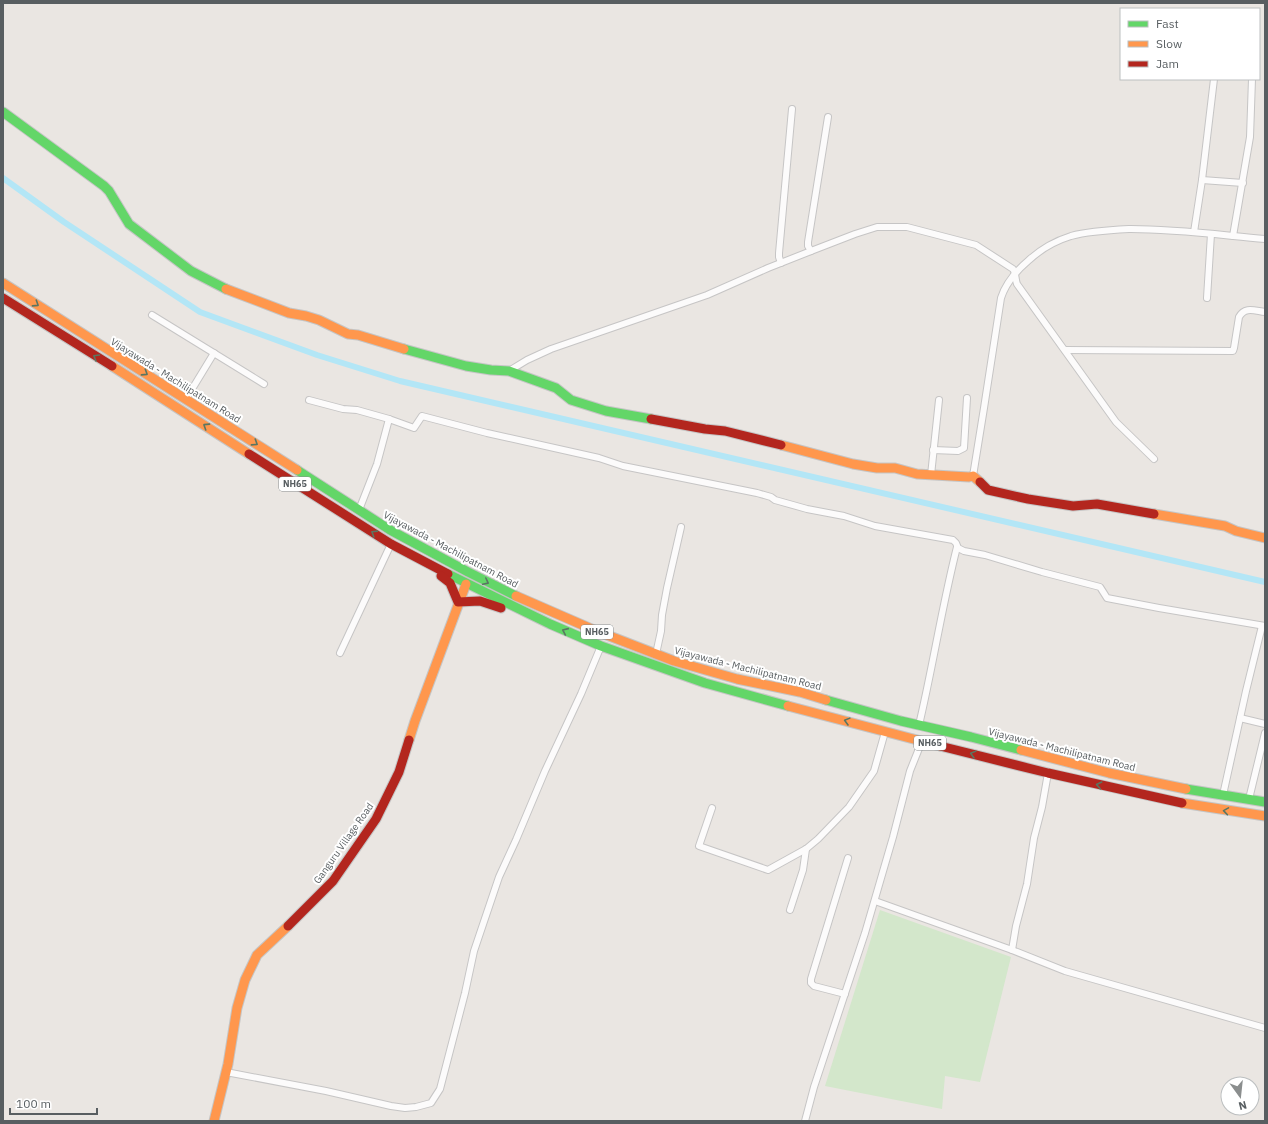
<svg xmlns="http://www.w3.org/2000/svg" width="1268" height="1124" font-family="'IBM Plex Sans',sans-serif">
<style>
.green{fill:#d3e7cb}
.lines{fill:none;stroke-linecap:round;stroke-linejoin:round}
.canal{stroke:#b3e6f6;stroke-width:6}
.street-casing{stroke:#c6c5c5;stroke-width:8}
.fast-casing{stroke:#c5c5c5;stroke-width:11}
.slow-casing{stroke:#c5c5c5;stroke-width:11}
.jam-casing{stroke:#c5c5c5;stroke-width:11}
.street{stroke:#fcfbfb;stroke-width:6}
.fast{stroke:#63d668;stroke-width:9}
.slow{stroke:#ff974d;stroke-width:9}
.jam{stroke:#b3261e;stroke-width:9}
.oneway{stroke:#5a7662}
.labels{text-anchor:middle;stroke-width:4;stroke-linejoin:round;paint-order:stroke}
.shield{fill:#fff;stroke:#8a8e90;stroke-width:1}
.shield-label{font-size:9px;font-weight:bold;fill:#585e61}
.street-label{font-size:10px;fill:#585e61;stroke:#fff}
</style>
<rect width="100%" height="100%" fill="#eae6e2"/>
<path class="green" d="M880 910 1011 957 980 1082 945 1076 942 1109 825 1086Z"/>
<g class="lines">
<path class="canal" d="M3 178 64 222 200 312 317 355 400 381 1265 582"/>
<g class="street-casing">
<g id="street">
<path d="M1202 180 1243 183"/>
<path d="M1194 232 1202 180 1214 79"/>
<path d="M1233 236 1250 137 1252 79"/>
<path d="M811 251 808 246V242L828 117"/>
<path d="M781 263 779 257V253L792 109"/>
<path d="M1207 298 1211 234"/>
<path d="M152 315 264 384"/>
<path d="M1065 350 1233 351 1234 348 1239 317C1245 306 1255 311 1265 312"/>
<path d="M509 371 527 360 551 349 707 295 768 268 811 251 855 234 877 227H907L976 245 1013 269C1016 273 1015 279 1017 284L1116 422 1154 459"/>
<path d="M186 399 214 353"/>
<path d="M309 400 343 409 357 410 389 419"/>
<path d="M933 450 958 451 964 448 967 398"/>
<path d="M931 475 939 400"/>
<path d="M973 476 984 408 1001 298C1006 282 1016 271 1029 260 1041 249 1055 241 1071 236 1090 231 1112 230 1131 229 1176 229 1220 235 1265 239"/>
<path d="M359 510 377 464 389 419 414 428 422 416 487 433 599 458 623 466 757 493 771 497 775 500 807 509 844 516 875 526 953 540 956 543 958 548 964 551 985 555 1042 572 1100 587 1107 598 1159 608 1265 626"/>
<path d="M340 653 391 544"/>
<path d="M656 654 661 631 662 615 667 588 681 527"/>
<path d="M1240 718 1265 724"/>
<path d="M919 725C933 666 942 606 957 547"/>
<path d="M1223 795 1246 691 1262 626"/>
<path d="M1249 799 1265 733"/>
<path d="M712 808 699 846 768 870 806 849 818 839 849 807 874 771 885 732"/>
<path d="M875 901 1012 950 1065 971 1265 1028"/>
<path d="M790 910 803 870 806 849"/>
<path d="M1012 950 1016 926 1027 884 1034 838 1042 807 1048 773"/>
<path d="M845 994 814 986 811 983V979L848 858"/>
<path d="M226 1072 326 1091 391 1106 405 1108 416 1107 431 1103 440 1089 465 993 474 951 499 877 516 840 545 771 581 694 601 646"/>
<path d="M805 1121 814 1087 865 933 893 837 910 771 922 741"/>
</g>
</g>
<g class="fast-casing">
<g id="fast">
<path d="M3 112 104 186 109 191 129 224 191 271 226 289"/>
<path d="M404 349 466 366 491 370 509 371 556 388 571 400 606 411 651 419"/>
<path d="M297 470 390 530 468 572 516 596"/>
<path d="M448 574 550 624 601 646 705 683 788 706"/>
<path d="M826 700 901 721 971 737 1021 750"/>
<path d="M1186 789 1265 802"/>
</g>
</g>
<g class="slow-casing">
<g id="slow">
<path d="M3 283 297 470"/>
<path d="M226 289 289 313 306 316 319 320 348 334 358 335 404 349"/>
<path d="M112 366 249 454"/>
<path d="M781 445 853 464 877 468H895L917 474 969 477 973 476 980 482"/>
<path d="M1154 514 1225 526 1236 531 1265 538"/>
<path d="M516 596 594 630 674 661 737 679 800 692 826 700"/>
<path d="M788 706 940 746"/>
<path d="M409 740 415 721 466 584"/>
<path d="M1021 750 1109 773 1186 789"/>
<path d="M1182 803 1265 816"/>
<path d="M214 1121 228 1064 237 1008 245 980 257 955 288 926"/>
</g>
</g>
<g class="jam-casing">
<g id="jam">
<path d="M3 298 112 366"/>
<path d="M651 419 705 429 725 431 781 445"/>
<path d="M249 454 391 544 448 574"/>
<path d="M980 482 988 490 1028 499 1073 506 1097 504 1154 514"/>
<path d="M441 576 450 583 458 602 480 601 501 608"/>
<path d="M940 746 1048 773 1182 803"/>
<path d="M288 926 333 881 376 819 399 772 409 740"/>
</g>
</g>
<use href="#street" class="street"/>
<use href="#fast" class="fast"/>
<use href="#slow" class="slow"/>
<use href="#jam" class="jam"/>
</g>
<defs><path id="oneway-chevron" d="M-2-3.5L2.5 0L-2 3.5" fill="none" stroke-width="1.6" stroke-linecap="round" stroke-linejoin="round"/></defs>
<g class="oneway">
<use href="#oneway-chevron" transform="translate(36 304) rotate(33)"/>
<use href="#oneway-chevron" transform="translate(96 357) rotate(-149)"/>
<use href="#oneway-chevron" transform="translate(145 373) rotate(33)"/>
<use href="#oneway-chevron" transform="translate(206 426) rotate(-147)"/>
<use href="#oneway-chevron" transform="translate(255 443) rotate(33)"/>
<use href="#oneway-chevron" transform="translate(374 533) rotate(-148)"/>
<use href="#oneway-chevron" transform="translate(486 582) rotate(27)"/>
<use href="#oneway-chevron" transform="translate(565 631) rotate(-156)"/>
<use href="#oneway-chevron" transform="translate(847 721) rotate(-165)"/>
<use href="#oneway-chevron" transform="translate(973 754) rotate(-165)"/>
<use href="#oneway-chevron" transform="translate(1099 785) rotate(-168)"/>
<use href="#oneway-chevron" transform="translate(1226 811) rotate(-171)"/>
</g>
<g class="labels">
<g class="shield">
<rect x="279" y="477" width="32" height="14" rx="3"/>
<rect x="581" y="625" width="32" height="14" rx="3"/>
<rect x="914" y="736" width="32" height="14" rx="3"/>
</g>
<g class="shield-label">
<text x="295" y="487">NH65</text>
<text x="597" y="635">NH65</text>
<text x="930" y="746">NH65</text>
</g>
<g class="street-label">
<text transform="translate(176 380) rotate(32)" y="4">Vijayawada - Machilipatnam Road</text>
<text transform="translate(451 549) rotate(28)" y="4">Vijayawada - Machilipatnam Road</text>
<text transform="translate(748 668) rotate(14)" y="4">Vijayawada - Machilipatnam Road</text>
<text transform="translate(1062 749) rotate(14)" y="4">Vijayawada - Machilipatnam Road</text>
<text transform="translate(343 843) rotate(-55)" y="4">Ganguru Village Road</text>
</g>
</g>
<rect width="1268" height="1124" fill="none" stroke="#585e61" stroke-width="8"/>
<rect x="1120" y="8" width="140" height="72" fill="#ffffff" stroke="#bcbfc0"/>
<rect x="1128" y="21" width="20" height="6" fill="#63d668" stroke="#bcbfc0"/>
<text x="1156" y="28" font-size="12" fill="#585e61">Fast</text>
<rect x="1128" y="41" width="20" height="6" fill="#ff974d" stroke="#bcbfc0"/>
<text x="1156" y="48" font-size="12" fill="#585e61">Slow</text>
<rect x="1128" y="61" width="20" height="6" fill="#b3261e" stroke="#bcbfc0"/>
<text x="1156" y="68" font-size="12" fill="#585e61">Jam</text>
<g transform="translate(1240 1096) rotate(165)"><circle r="19" fill="#ffffff" stroke="#bcbfc0"/>
<path d="M0-3L7 15L0 10L-7 15Z" fill="#8b8e8e"/>
<text y="-6" font-size="11" font-weight="bold" text-anchor="middle" fill="#585e61">N</text>
</g>
<path d="M10 1108v6h87v-6" fill="none" stroke="#585e61" stroke-width="2"/>
<text x="16" y="1108" font-size="12" fill="#585e61" stroke="#ffffff" stroke-width="3" paint-order="stroke">100 m</text>
</svg>
